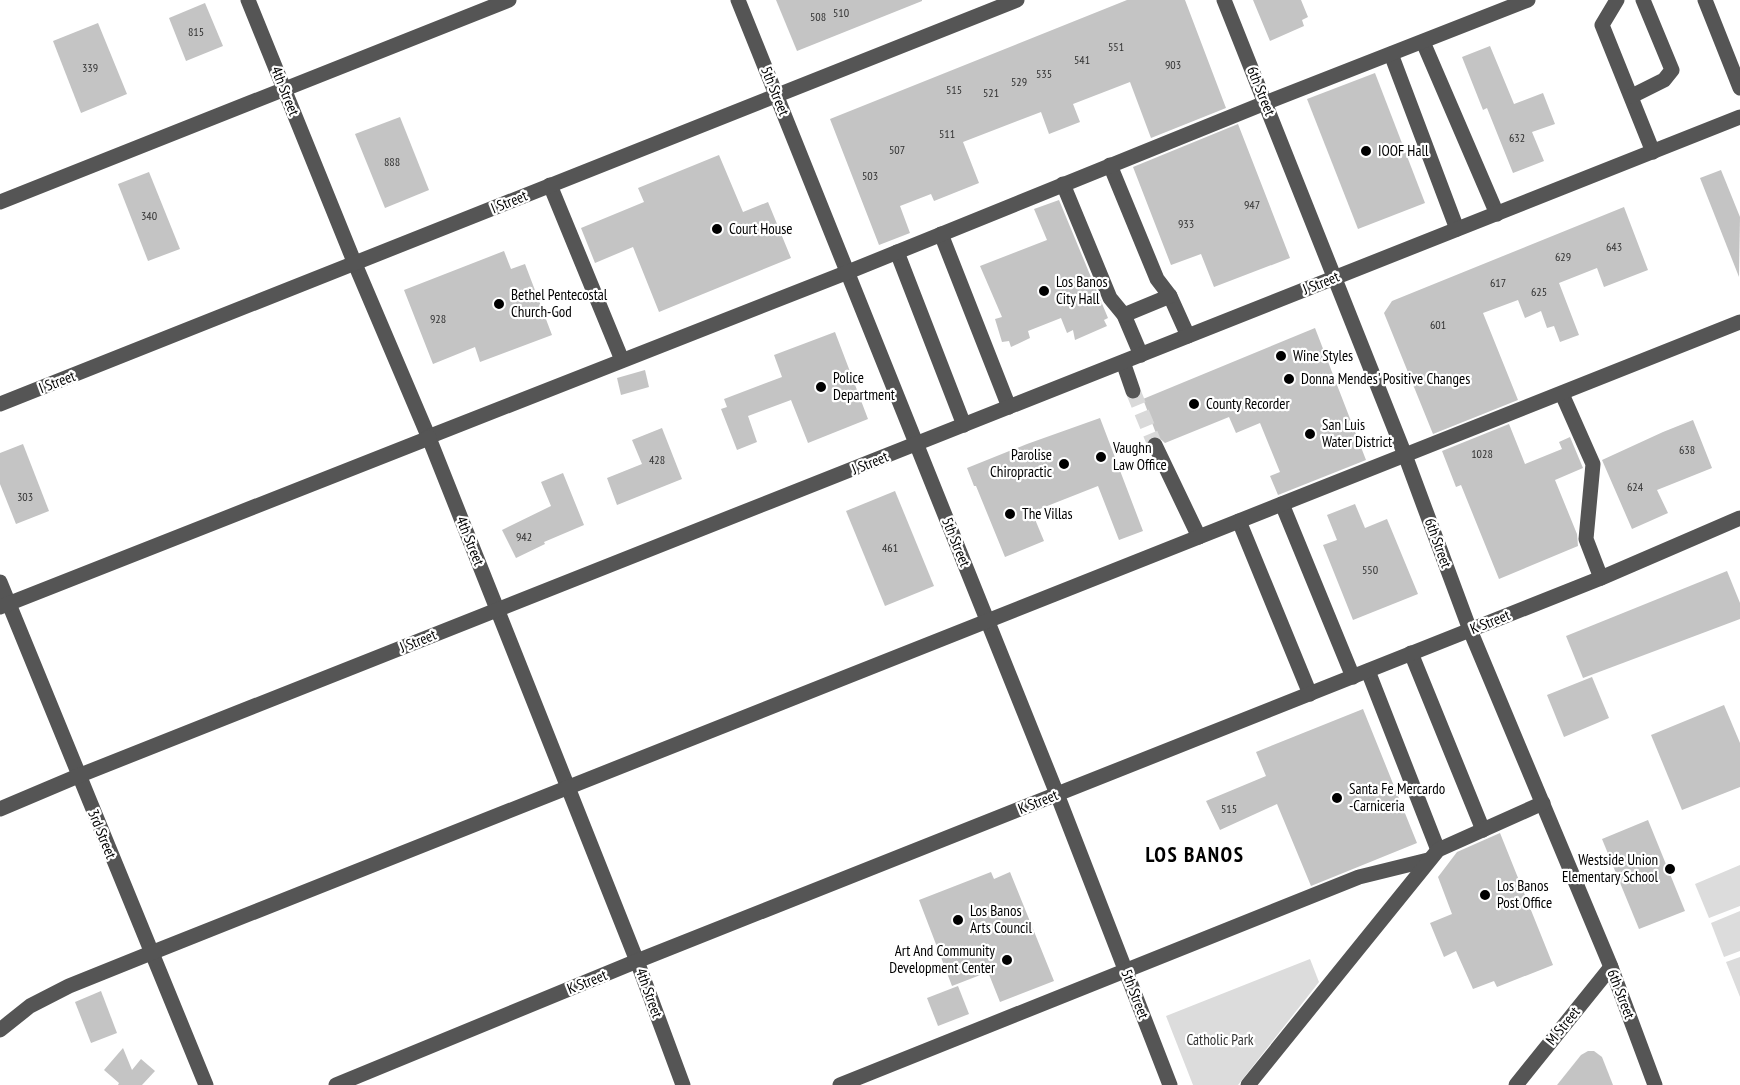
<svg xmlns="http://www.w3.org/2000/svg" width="1740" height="1085" font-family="'PT Sans Narrow',sans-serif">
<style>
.green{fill:#dcdcdc}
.building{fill:#c4c4c4}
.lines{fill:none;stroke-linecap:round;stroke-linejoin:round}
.minor-tunnel{stroke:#d9d9d9;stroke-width:15;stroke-dasharray:15 8;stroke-linecap:butt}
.minor{stroke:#555;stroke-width:15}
.poi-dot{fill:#000;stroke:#fff;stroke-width:2}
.labels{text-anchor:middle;stroke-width:4.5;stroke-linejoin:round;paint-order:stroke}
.number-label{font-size:12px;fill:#313131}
.street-label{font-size:15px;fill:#000;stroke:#fff}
.poi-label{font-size:15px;fill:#000;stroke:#fff;text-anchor:start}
.park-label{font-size:15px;fill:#333;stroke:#fff}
.district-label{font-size:21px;font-weight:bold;letter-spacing:1.5px;fill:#000;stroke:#fff}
</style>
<rect width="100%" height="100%" fill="#fff"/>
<g class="green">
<path d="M1740 865V906L1709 918 1695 884Z"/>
<path d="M1740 911V951L1724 957 1711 923Z"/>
<path d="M1740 957V997L1726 962Z"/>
<path d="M1310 959 1319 982 1238 1085H1193L1166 1016Z"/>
</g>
<g class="building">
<path d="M776 0H922V1L797 51Z"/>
<path d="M1127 0H1185L1226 108 1151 138 1130 82 1073 104 1080 122 1049 134 1041 112 963 142 979 183 934 201 931 194 900 206 910 233 879 245 830 119Z"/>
<path d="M1253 0H1301L1308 17 1302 20 1304 26 1270 41Z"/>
<path d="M205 3 223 46 186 61 169 18Z"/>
<path d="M98 23 127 94 81 113 53 41Z"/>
<path d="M1490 46 1514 104 1543 93 1555 124 1532 132 1544 161 1513 173 1487 108 1483 110 1462 57Z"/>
<path d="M1375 73 1425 203 1358 229 1307 99Z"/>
<path d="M400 117 429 190 385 208 355 134Z"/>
<path d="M1238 124 1290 258 1214 287 1201 254 1171 265 1133 167Z"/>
<path d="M719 155 743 212 768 202 791 258 659 312 633 247 595 263 581 228 644 202 638 188Z"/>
<path d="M1721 170 1740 217 1739 277 1700 178Z"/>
<path d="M149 172 180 249 148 261 118 184Z"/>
<path d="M1059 200 1108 318 1104 320 1107 326 1075 340 1073 330 1067 333 1061 318 1028 331 1030 338 1011 347 1009 341 1002 342 995 319 1002 317 980 266 1047 240 1034 209Z"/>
<path d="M1624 207 1648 270 1604 287 1597 268 1559 283 1579 335 1560 342 1554 326 1547 328 1541 311 1525 318 1518 300 1483 313 1518 400 1433 434 1384 313 1392 301Z"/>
<path d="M504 251 511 269 525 264 552 335 480 362 475 347 433 364 404 290Z"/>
<path d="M1315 328 1366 460 1278 495 1270 476 1280 472 1260 423 1236 433 1229 417 1165 443 1157 436 1143 399Z"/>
<path d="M835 332 868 419 808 443 791 400 748 416 757 442 737 450 721 409 727 407 724 399 782 377 774 355Z"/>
<path d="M645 370 649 387 621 395 617 378Z"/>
<path d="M1100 418 1143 531 1119 540 1098 486 1032 512 1044 541 1005 557 976 486H974L967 468 1027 444Z"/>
<path d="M1693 420 1712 468 1657 490 1668 513 1632 529 1602 460 1663 432Z"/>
<path d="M1509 424 1525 464 1562 449 1559 442 1570 437 1583 468 1555 480 1577 534 1578 546 1499 579 1461 485 1456 487 1442 451Z"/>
<path d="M662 428 682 479 617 505 607 478 642 464 632 440Z"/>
<path d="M23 444 49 511 16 524 0 484V453Z"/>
<path d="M563 473 584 525 544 542 545 544 516 558 502 530 551 506 541 482Z"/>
<path d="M895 491 934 586 885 606 846 511Z"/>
<path d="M1355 504 1365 528 1387 519 1418 594 1353 620 1323 545 1337 540 1327 515Z"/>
<path d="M1727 571 1740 603V619L1583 678 1566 636Z"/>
<path d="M1592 677 1609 718 1564 737 1547 695Z"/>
<path d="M1724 705 1740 743V787L1682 810 1651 735Z"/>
<path d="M1363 709 1417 843 1311 886 1277 804 1220 830 1206 801 1266 776 1256 752Z"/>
<path d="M1648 820 1685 911 1639 929 1602 839Z"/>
<path d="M1500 833 1553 965 1497 987 1494 981 1473 989 1456 951 1444 957 1430 923 1452 914 1438 877 1457 852Z"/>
<path d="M991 872 994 879 1010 872 1054 981 1000 1002 988 972 952 986 919 900Z"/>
<path d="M958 986 969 1014 938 1026 927 998Z"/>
<path d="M101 991 117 1033 91 1043 75 1002Z"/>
<path d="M123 1048 132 1070 141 1059 155 1071 142 1085H118L119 1083 104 1070Z"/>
<path d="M1588 1051H1594L1602 1057 1613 1085H1557L1581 1055Z"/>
</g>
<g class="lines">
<path class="minor-tunnel" d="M1133 391 1155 445"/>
<g class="minor">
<path d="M248 0 355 264 429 438 637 961 683 1085"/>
<path d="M738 0 1057 794 1170 1085"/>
<path d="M1224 0 1405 455 1470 630 1611 967 1655 1085"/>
<path d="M1617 0 1602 25 1653 152"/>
<path d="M1705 0 1740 88"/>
<path d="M1423 42 1497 214"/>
<path d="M1391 54 1457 229"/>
<path d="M1632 96 1664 80 1672 70 1643 0"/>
<path d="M1110 165 1157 279 1170 296 1188 336"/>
<path d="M1063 184 1110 298 1124 315 1141 355"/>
<path d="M550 185 622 360"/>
<path d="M0 202 509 0"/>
<path d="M941 234 1009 407"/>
<path d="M897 252 964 425"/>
<path d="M1124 315 1170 296"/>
<path d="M1123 362 1133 391"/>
<path d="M1562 394 1593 464 1586 539 1601 578"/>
<path d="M0 404 1017 0"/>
<path d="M428 437 848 272 1265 103 1528 0"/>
<path d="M1155 445 1199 537"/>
<path d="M1282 504 1353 677"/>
<path d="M1239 521 1310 694"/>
<path d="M0 582 206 1085"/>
<path d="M0 607 429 438"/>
<path d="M1411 653 1483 830"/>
<path d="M1368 671 1438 850"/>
<path d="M0 809 78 776 1740 117"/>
<path d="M0 1030 30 1006 69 986 151 953 1740 322"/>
<path d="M336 1085 637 961 1601 578 1740 518"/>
<path d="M840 1085 1359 877 1428 860"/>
<path d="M1248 1085 1438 850 1543 803"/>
<path d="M1516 1085 1611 967"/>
</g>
</g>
<g class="poi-dot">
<circle cx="1366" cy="151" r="6"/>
<circle cx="717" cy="229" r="6"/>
<circle cx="1044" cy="291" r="6"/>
<circle cx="499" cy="304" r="6"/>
<circle cx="1281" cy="356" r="6"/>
<circle cx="1289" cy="379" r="6"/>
<circle cx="821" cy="387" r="6"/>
<circle cx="1194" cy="404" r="6"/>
<circle cx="1310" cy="434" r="6"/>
<circle cx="1101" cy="457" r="6"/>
<circle cx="1064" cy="464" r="6"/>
<circle cx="1010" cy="514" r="6"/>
<circle cx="1337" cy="798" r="6"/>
<circle cx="1670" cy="869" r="6"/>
<circle cx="1485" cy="895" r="6"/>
<circle cx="958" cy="920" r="6"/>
<circle cx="1007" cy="960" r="6"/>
</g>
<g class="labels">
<g class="number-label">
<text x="841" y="17">510</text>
<text x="818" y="21">508</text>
<text x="196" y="36">815</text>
<text x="1116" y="51">551</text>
<text x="1082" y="64">541</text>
<text x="1173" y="69">903</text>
<text x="90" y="72">339</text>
<text x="1044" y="78">535</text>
<text x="1019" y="86">529</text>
<text x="954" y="94">515</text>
<text x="991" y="97">521</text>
<text x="947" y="138">511</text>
<text x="1517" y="142">632</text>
<text x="897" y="154">507</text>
<text x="392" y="166">888</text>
<text x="870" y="180">503</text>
<text x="1252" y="209">947</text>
<text x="149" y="220">340</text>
<text x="1186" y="228">933</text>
<text x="1614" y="251">643</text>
<text x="1563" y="261">629</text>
<text x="1498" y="287">617</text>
<text x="1539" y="296">625</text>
<text x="438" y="323">928</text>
<text x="1438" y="329">601</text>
<text x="1687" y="454">638</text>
<text x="1482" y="458">1028</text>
<text x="657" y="464">428</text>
<text x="1635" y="491">624</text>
<text x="25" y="501">303</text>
<text x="524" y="541">942</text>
<text x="890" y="552">461</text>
<text x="1370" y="574">550</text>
<text x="1229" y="813">515</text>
</g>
<g class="street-label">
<text transform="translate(285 91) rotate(68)" y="5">4th Street</text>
<text transform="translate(775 91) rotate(68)" y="5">5th Street</text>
<text transform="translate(1261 91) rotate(68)" y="5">6th Street</text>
<text transform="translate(509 202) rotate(-22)" y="5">I Street</text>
<text transform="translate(1321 283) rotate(-22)" y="5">J Street</text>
<text transform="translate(57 382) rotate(-21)" y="5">I Street</text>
<text transform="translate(870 463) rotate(-22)" y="5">J Street</text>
<text transform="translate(470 541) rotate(68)" y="5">4th Street</text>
<text transform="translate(956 542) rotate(68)" y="5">5th Street</text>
<text transform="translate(1438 543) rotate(70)" y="5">6th Street</text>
<text transform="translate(1490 622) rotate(-22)" y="5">K Street</text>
<text transform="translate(418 641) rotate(-22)" y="5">J Street</text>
<text transform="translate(1038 802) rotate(-22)" y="5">K Street</text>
<text transform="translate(102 834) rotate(68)" y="5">3rd Street</text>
<text transform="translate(587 982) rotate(-22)" y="5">K Street</text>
<text transform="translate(649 993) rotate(70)" y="5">4th Street</text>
<text transform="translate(1135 994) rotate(69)" y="5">5th Street</text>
<text transform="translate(1621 994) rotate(69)" y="5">6th Street</text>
<text transform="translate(1563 1026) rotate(-51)" y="5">M Street</text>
</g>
<g class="poi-label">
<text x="1378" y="156">IOOF Hall</text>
<text x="729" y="234">Court House</text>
<text x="1056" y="287">Los Banos<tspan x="1056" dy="17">City Hall</tspan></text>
<text x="511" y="300">Bethel Pentecostal<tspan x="511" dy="17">Church-God</tspan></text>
<text x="1293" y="361">Wine Styles</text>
<text x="833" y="383">Police<tspan x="833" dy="17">Department</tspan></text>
<text x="1301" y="384">Donna Mendes' Positive Changes</text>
<text x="1206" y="409">County Recorder</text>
<text x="1322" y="430">San Luis<tspan x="1322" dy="17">Water District</tspan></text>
<text x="1113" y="453">Vaughn<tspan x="1113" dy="17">Law Office</tspan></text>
<text x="1052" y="460" text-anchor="end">Parolise<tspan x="1052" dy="17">Chiropractic</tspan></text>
<text x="1022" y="519">The Villas</text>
<text x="1349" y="794">Santa Fe Mercardo<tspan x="1349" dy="17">-Carniceria</tspan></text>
<text x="1658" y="865" text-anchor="end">Westside Union<tspan x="1658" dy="17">Elementary School</tspan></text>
<text x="1497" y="891">Los Banos<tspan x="1497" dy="17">Post Office</tspan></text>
<text x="970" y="916">Los Banos<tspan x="970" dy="17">Arts Council</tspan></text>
<text x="995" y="956" text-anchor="end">Art And Community<tspan x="995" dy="17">Development Center</tspan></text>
</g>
<g class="park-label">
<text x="1220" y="1045">Catholic Park</text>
</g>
<g class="district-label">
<text x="1195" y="862">LOS BANOS</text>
</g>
</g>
</svg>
